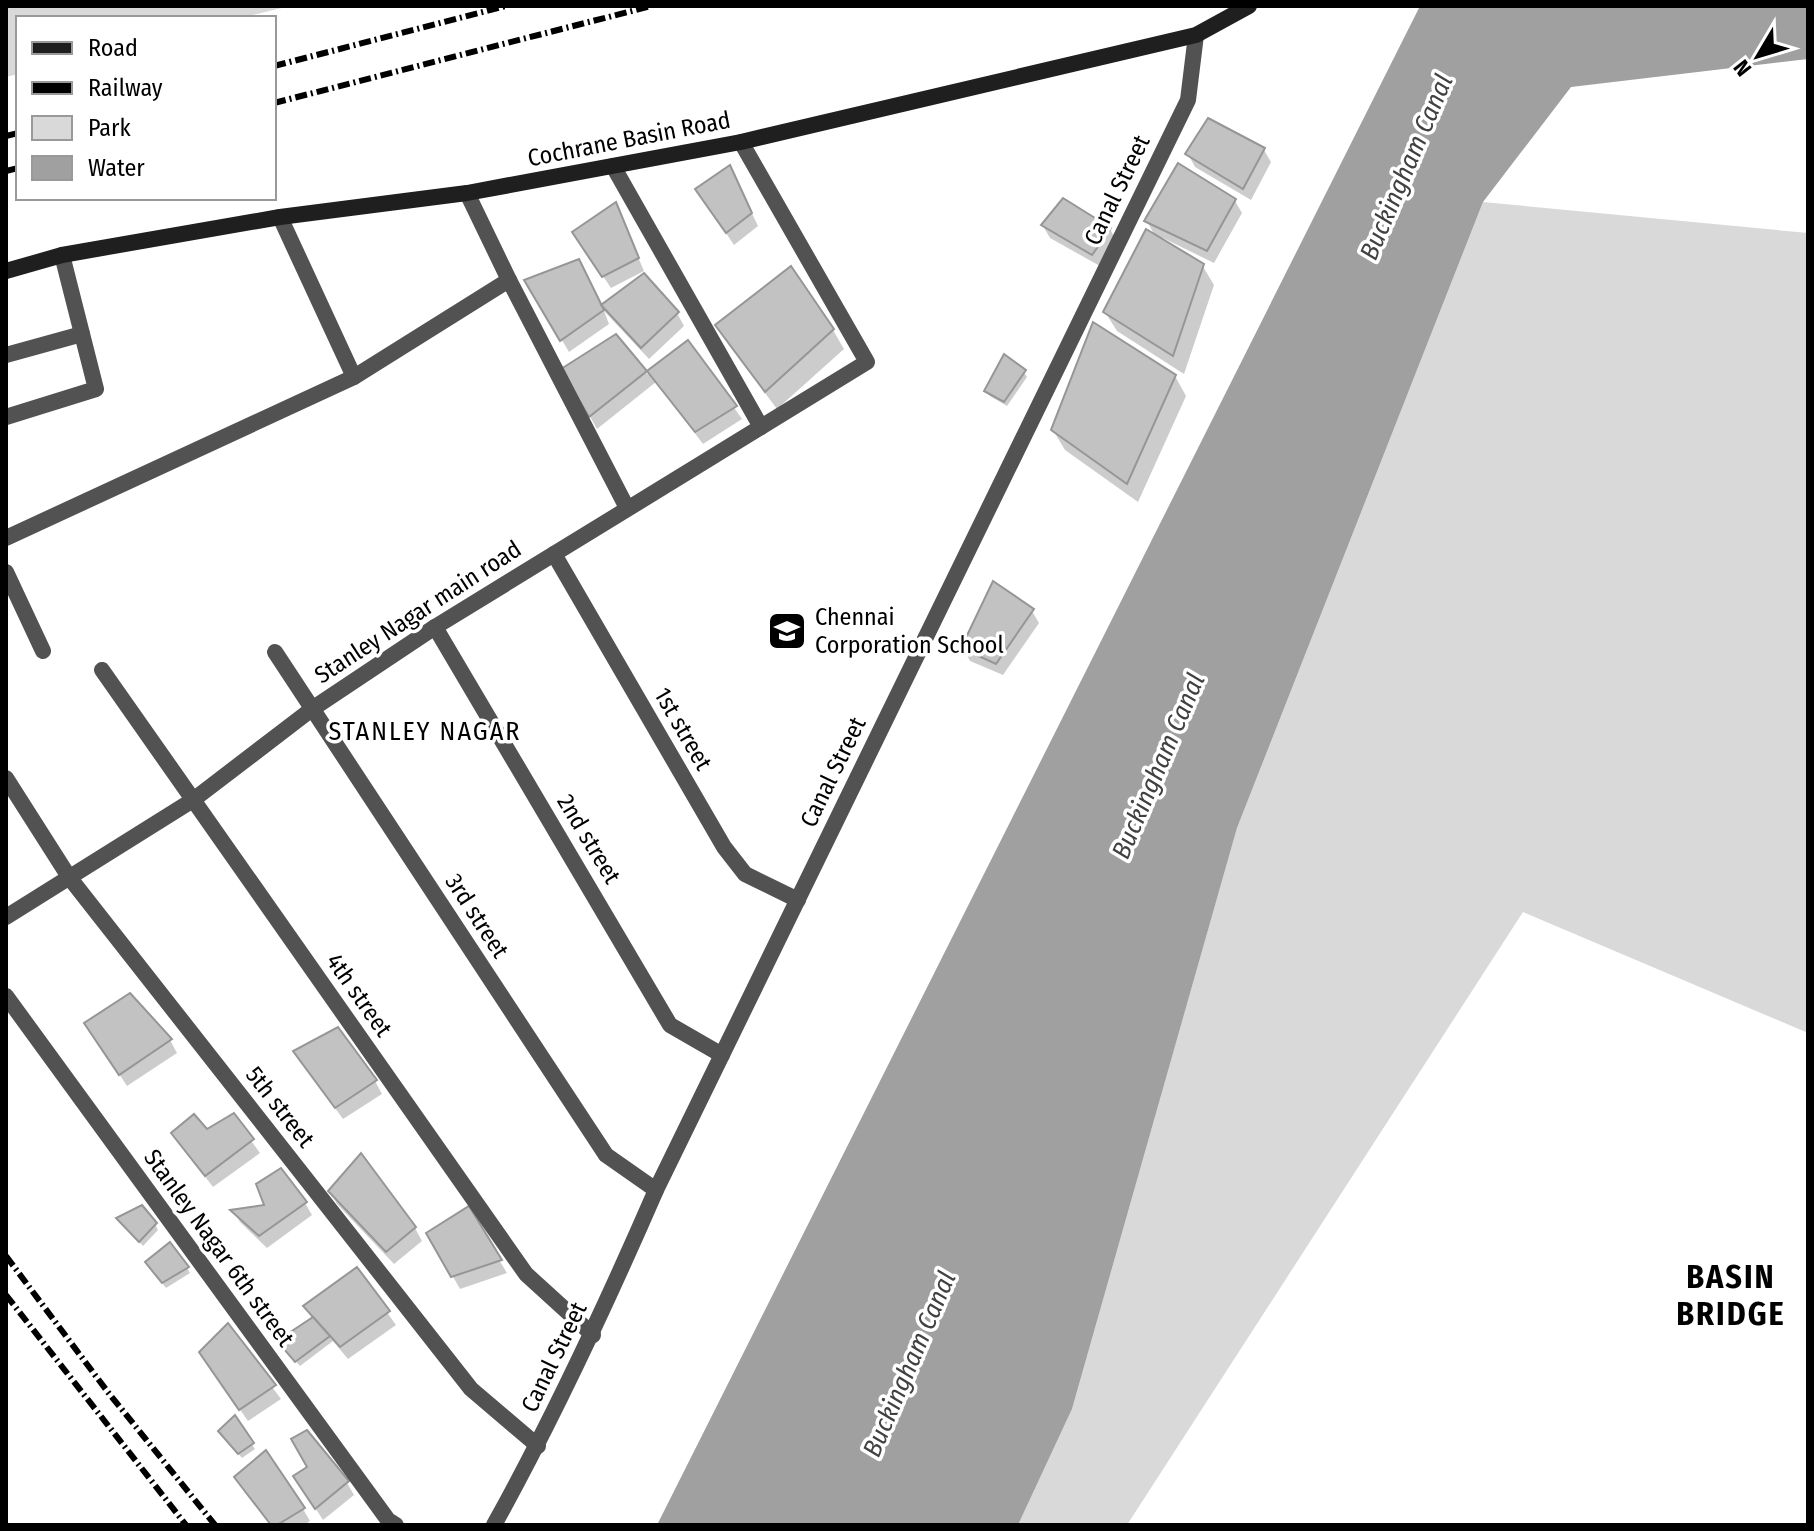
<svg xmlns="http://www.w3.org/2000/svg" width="1814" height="1531" font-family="'Fira Sans Condensed',sans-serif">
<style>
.green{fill:#d9d9d9}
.water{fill:#a0a0a0}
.shadow{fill:#0003}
.building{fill:#c2c2c2;stroke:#969696;stroke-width:2}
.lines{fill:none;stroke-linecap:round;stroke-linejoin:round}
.street{stroke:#525252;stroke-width:16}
.secondary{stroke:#1f1f1f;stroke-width:16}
.rail{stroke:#000;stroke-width:6;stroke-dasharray:12 4 2 4;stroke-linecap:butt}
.labels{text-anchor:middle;stroke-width:7;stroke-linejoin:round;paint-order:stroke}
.street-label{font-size:24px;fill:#000;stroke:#fff}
.poi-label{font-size:24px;fill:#000;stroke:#fff;text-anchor:start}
.water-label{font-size:26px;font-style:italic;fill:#414141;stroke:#fff}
.neighbourhood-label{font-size:26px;letter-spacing:2px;fill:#000;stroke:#fff}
.district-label{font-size:32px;font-weight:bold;letter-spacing:2px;fill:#000;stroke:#fff}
</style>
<rect width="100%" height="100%" fill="#fff"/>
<g class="green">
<path d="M6 6H290L241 18H18V74L6 77Z"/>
<path d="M1483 202 1808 233V1033L1523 912 1127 1525H1018L1072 1409 1237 828Z"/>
</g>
<path class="water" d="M1420 6H1808V59L1571 87 1483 202 1237 828 1072 1409 1018 1525H657Z"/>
<g class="shadow">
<path d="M1264 150 1271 162 1251 200 1195 167 1188 154Z"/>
<path d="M736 180 758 226 734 245 705 202Z"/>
<path d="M1235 201 1242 213 1214 263 1163 238 1162 241 1202 265 1214 285 1184 374 1117 331 1105 312 1156 238 1147 221Z"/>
<path d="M616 205 644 271 611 288 582 245Z"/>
<path d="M1043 226 1110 229 1117 242 1100 266 1050 238Z"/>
<path d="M644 275 677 313 684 326 649 359 604 311 609 324 569 352 527 281 601 307Z"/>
<path d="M717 325 833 330 844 349 777 409 728 344Z"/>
<path d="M616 337 647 374 688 342 742 419 703 444 656 382 597 429 564 370Z"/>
<path d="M1024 372 1027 377 1007 406 990 396 986 391Z"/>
<path d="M1175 376 1186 396 1138 502 1065 450 1053 430Z"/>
<path d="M1032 611 1039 623 1003 675 970 661 963 648Z"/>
<path d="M130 995 170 1040 177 1053 127 1086 94 1036Z"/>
<path d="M303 1064 375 1081 382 1094 343 1119Z"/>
<path d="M233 1116 260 1153 213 1187 173 1134 207 1132Z"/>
<path d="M330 1191 415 1228 422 1241 394 1264 337 1204Z"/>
<path d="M305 1203 312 1215 267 1248 240 1222 234 1211Z"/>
<path d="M468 1209 507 1273 460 1289 429 1234Z"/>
<path d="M119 1219 155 1224 158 1230 143 1246Z"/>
<path d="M151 1268H187L190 1273 166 1288Z"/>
<path d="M356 1269 396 1325 348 1359 333 1341 300 1366 283 1347 313 1320 306 1306Z"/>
<path d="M227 1326 281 1399 248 1421 209 1365Z"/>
<path d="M234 1418 255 1449 242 1458 223 1437Z"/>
<path d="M236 1477 303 1509 310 1521 304 1525H271Z"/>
<path d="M347 1483 354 1495 323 1520 303 1489Z"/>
</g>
<g class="building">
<path d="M1208 118 1265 148 1243 189 1185 154Z"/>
<path d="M1178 163 1236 199 1207 251 1144 221Z"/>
<path d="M730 165 752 213 726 233 695 189Z"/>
<path d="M1063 198 1111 228 1092 255 1041 225Z"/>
<path d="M616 202 639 258 602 277 572 232Z"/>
<path d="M1146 229 1204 264 1173 356 1103 312Z"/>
<path d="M579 259 604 310 560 341 524 280Z"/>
<path d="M791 266 834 329 765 392 715 325Z"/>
<path d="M644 273 679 312 641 348 601 305Z"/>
<path d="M1093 322 1176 375 1127 484 1051 430Z"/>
<path d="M616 334 647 371 589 417 561 369Z"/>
<path d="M688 340 737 406 695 432 647 371Z"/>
<path d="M1004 354 1026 370 1004 402 984 391Z"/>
<path d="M993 581 1034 609 996 664 961 648Z"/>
<path d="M130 993 172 1039 119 1075 84 1023Z"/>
<path d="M338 1027 377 1080 335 1108 293 1051Z"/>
<path d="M234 1113 254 1139 205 1176 171 1133 194 1114 207 1129Z"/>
<path d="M361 1153 416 1227 386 1252 328 1191Z"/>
<path d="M281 1168 307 1202 259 1236 230 1210 264 1205 256 1184Z"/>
<path d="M142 1205 157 1223 139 1242 116 1218Z"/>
<path d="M469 1206 502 1260 451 1277 426 1233Z"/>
<path d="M170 1242 189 1267 162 1283 145 1262Z"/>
<path d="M357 1267 390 1311 340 1347 303 1306Z"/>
<path d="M313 1317 330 1336 295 1362 277 1341Z"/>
<path d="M228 1323 276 1385 239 1410 199 1352Z"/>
<path d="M235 1415 254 1443 238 1454 218 1431Z"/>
<path d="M307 1430 349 1481 315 1509 293 1476 307 1467 291 1439Z"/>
<path d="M266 1450 305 1508 277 1525H271L234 1477Z"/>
</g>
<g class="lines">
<g class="street">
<path d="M613 166 761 427"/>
<path d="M467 193 509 280 627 508"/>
<path d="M280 217 354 377"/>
<path d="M6 355 82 334"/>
<path d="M6 417 96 389 62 255"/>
<path d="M6 538 354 377 509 280"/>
<path d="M554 554 724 847 745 874 798 900"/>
<path d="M6 572 43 651"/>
<path d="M435 627 670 1025 722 1055"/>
<path d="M275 652 606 1155 656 1190"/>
<path d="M102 670 526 1274 593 1335"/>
<path d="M6 778 69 877 471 1389 538 1446"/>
<path d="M6 917 193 800 312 709 435 627 867 362 741 142"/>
<path d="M6 996 388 1520 396 1525"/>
<path d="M494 1525C555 1415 606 1305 656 1190L1188 100 1196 35"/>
</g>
<path class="secondary" d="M6 271 62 255 280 217 467 193 741 142 1196 35 1249 6"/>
<g class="rail">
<path d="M274 66 506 6"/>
<path d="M274 103 651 6"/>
<path d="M6 136 18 133"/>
<path d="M6 171 18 168"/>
<path d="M6 1256 107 1391 215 1525"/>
<path d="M6 1295 186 1525"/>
</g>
</g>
<defs>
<g id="school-square" transform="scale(2)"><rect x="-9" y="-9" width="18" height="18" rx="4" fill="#000" stroke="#fff"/><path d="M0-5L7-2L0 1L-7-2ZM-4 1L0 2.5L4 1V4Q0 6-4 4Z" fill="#fff"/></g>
</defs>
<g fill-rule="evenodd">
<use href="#school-square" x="787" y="631"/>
</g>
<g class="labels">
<g class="street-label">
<text transform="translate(629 139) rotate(-11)" y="8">Cochrane Basin Road</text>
<text transform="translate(1117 190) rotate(-64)" y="8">Canal Street</text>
<text transform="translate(418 612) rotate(-33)" y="8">Stanley Nagar main road</text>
<text transform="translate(683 729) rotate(60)" y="8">1st street</text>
<text transform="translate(833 772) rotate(-64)" y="8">Canal Street</text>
<text transform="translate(589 839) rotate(59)" y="8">2nd street</text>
<text transform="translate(477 916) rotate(57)" y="8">3rd street</text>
<text transform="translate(359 995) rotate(55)" y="8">4th street</text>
<text transform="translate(280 1107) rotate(52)" y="8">5th street</text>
<text transform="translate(219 1248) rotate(54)" y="8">Stanley Nagar 6th street</text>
<text transform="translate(554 1357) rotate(-64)" y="8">Canal Street</text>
</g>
<g class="poi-label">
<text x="815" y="625">Chennai<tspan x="815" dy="28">Corporation School</tspan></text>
</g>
<g class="water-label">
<text transform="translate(1406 167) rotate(-67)" y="9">Buckingham Canal</text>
<text transform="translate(1158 766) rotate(-67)" y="9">Buckingham Canal</text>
<text transform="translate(909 1364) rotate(-67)" y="9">Buckingham Canal</text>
</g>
<g class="neighbourhood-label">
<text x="425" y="740">STANLEY NAGAR</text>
</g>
<g class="district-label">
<text x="1731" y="1288">BASIN<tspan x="1731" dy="37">BRIDGE</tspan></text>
</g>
</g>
<rect width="1814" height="1531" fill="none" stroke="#000000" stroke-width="16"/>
<rect x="16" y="16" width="260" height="184" fill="#ffffff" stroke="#999999" stroke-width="2"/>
<rect x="32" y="42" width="40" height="12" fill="#1f1f1f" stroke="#999999" stroke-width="2"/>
<text x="88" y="56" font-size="24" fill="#000000">Road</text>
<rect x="32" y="82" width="40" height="12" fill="#000000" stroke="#999999" stroke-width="2"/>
<text x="88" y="96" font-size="24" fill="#000000">Railway</text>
<rect x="32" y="116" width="40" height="24" fill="#d9d9d9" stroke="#999999" stroke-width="2"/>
<text x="88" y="136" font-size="24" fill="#000000">Park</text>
<rect x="32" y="156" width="40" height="24" fill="#a0a0a0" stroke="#999999" stroke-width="2"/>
<text x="88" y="176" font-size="24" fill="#000000">Water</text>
<g transform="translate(1758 56) rotate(232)" stroke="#ffffff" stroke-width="6" paint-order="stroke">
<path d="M0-6L14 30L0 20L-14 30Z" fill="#000000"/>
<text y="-12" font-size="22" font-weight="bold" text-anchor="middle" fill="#000000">N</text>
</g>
</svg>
